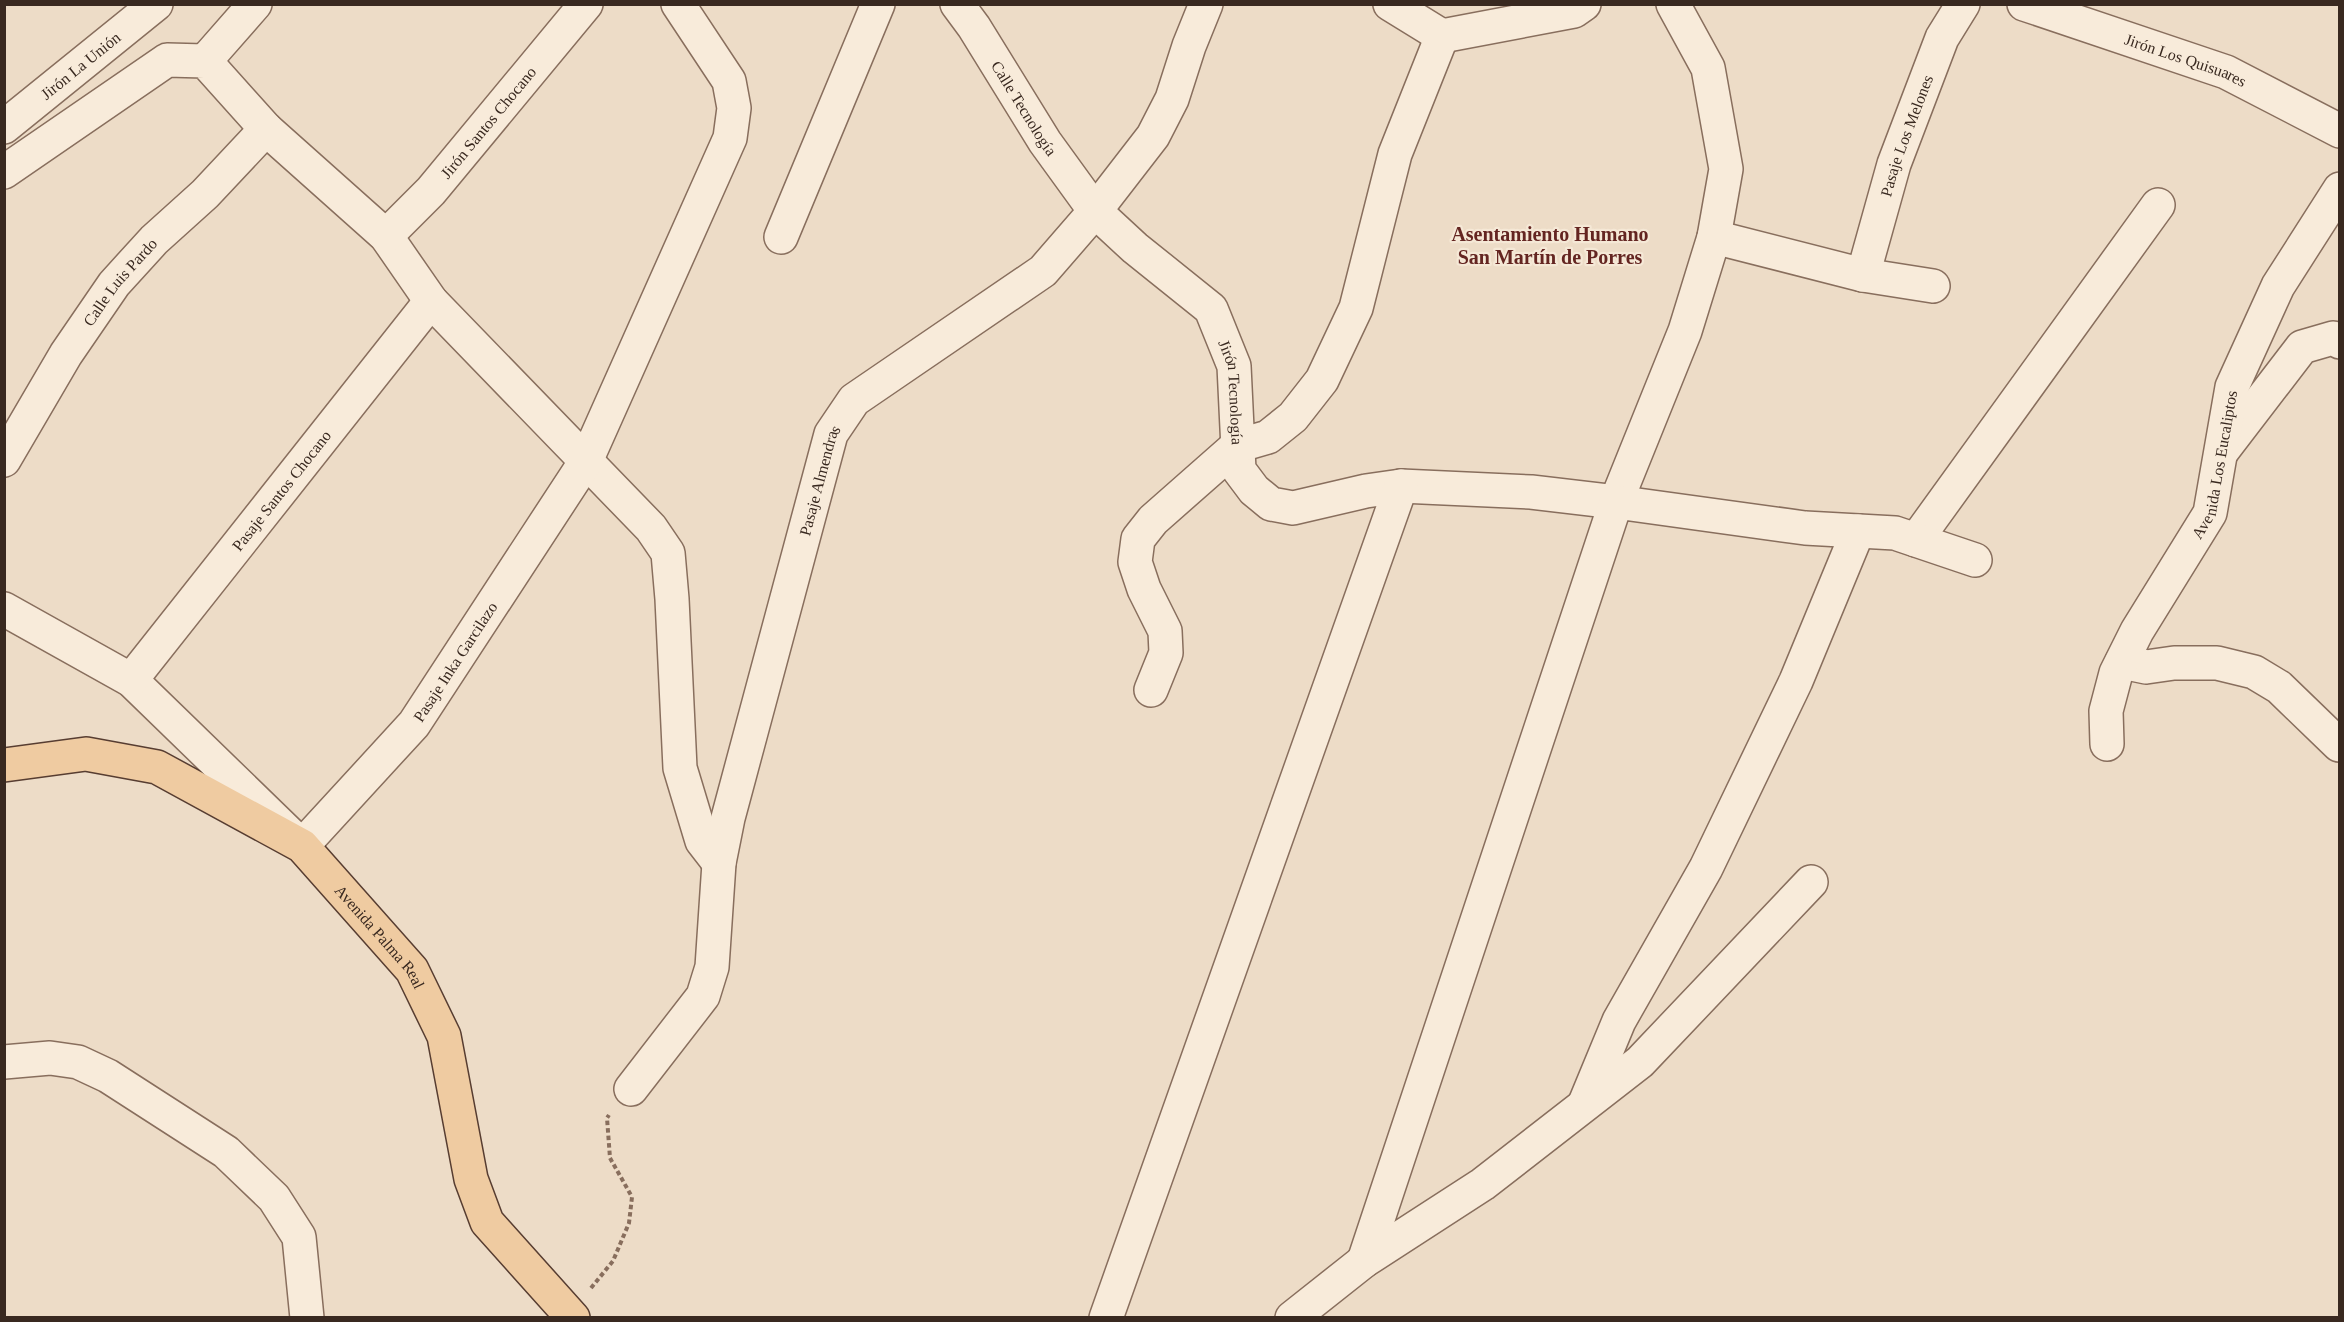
<svg xmlns="http://www.w3.org/2000/svg" width="2344" height="1322" font-family="'Times New Roman',serif">
<style>
.lines{fill:none;stroke-linecap:round;stroke-linejoin:round}
.minor-casing{stroke:#886e5d;stroke-width:36}
.major-casing{stroke:#573d31;stroke-width:36}
.path{stroke:#886e5d;stroke-width:4;stroke-dasharray:4.5 3;stroke-linecap:butt}
.minor{stroke:#f8ebda;stroke-width:33}
.major{stroke:#efcba1;stroke-width:33}
.labels{text-anchor:middle;stroke-width:4.5;stroke-linejoin:round;paint-order:stroke}
.street-label{font-size:16px;fill:#392920;stroke:#f5e8d6}
.quarter-label{font-size:20px;font-weight:bold;fill:#642521;stroke:#f5e8d6}
</style>
<rect width="100%" height="100%" fill="#eddcc7"/>
<g class="lines">
<g class="minor-casing">
<g id="minor">
<path id="s1" d="M957 4 974 27 1045 142 1095 211 1135 248 1211 309 1234 366 1239 470 1254 490 1271 504 1293 508 1366 491 1401 486 1531 492 1616 502 1685 331 1714 237 1726 169 1708 68 1673 4"/>
<path d="M1390 4 1442 36"/>
<path id="s2" d="M2024 4 2226 72 2340 131"/>
<path d="M1442 36 1574 11 1584 4"/>
<path d="M205 61 255 4"/>
<path id="s3" d="M4 127 156 4"/>
<path d="M4 172 167 60 205 61 266 129 386 236 431 301 651 528 668 553 672 599 680 768 702 841 719 863"/>
<path id="s4" d="M386 236 431 191 586 4"/>
<path d="M781 237 878 4"/>
<path d="M1714 237 1863 275 1933 286"/>
<path id="s5" d="M1863 275 1894 164 1942 38 1963 4"/>
<path d="M2223 450 2302 347 2333 338 2340 342"/>
<path id="s6" d="M4 460 66 354 114 284 154 240 205 194 266 129"/>
<path d="M1916 540 2158 205"/>
<path id="s7" d="M4 609 131 680 302 846 414 724 586 461 730 138 734 108 729 81 678 4"/>
<path d="M2122 662 2146 667 2174 663H2217L2254 672 2279 687 2339 745"/>
<path id="s8" d="M131 680 431 301"/>
<path d="M1151 690 1166 653 1165 631 1144 589 1135 562 1138 539 1153 520 1237 446 1268 437 1293 417 1322 380 1356 308 1395 154 1442 36"/>
<path id="s9" d="M2107 744 2106 711 2116 673 2137 631 2210 513 2232 387 2278 286 2340 189"/>
<path d="M4 1062 50 1058 78 1062 108 1076 226 1152 274 1198 299 1237 307 1318"/>
<path id="s10" d="M631 1089 703 996 712 967 719 863 728 818 831 434 854 400 1043 271 1095 211 1153 136 1172 99 1189 46 1206 4"/>
<path d="M1585 1103 1619 1021 1706 868 1796 681 1858 531"/>
<path d="M1364 1261 1616 502 1805 528 1895 533 1975 560"/>
<path d="M1106 1318 1401 486"/>
<path d="M1292 1318 1364 1261 1483 1184 1640 1062 1811 882"/>
</g>
</g>
<g class="major-casing">
<g id="major">
<path id="s11" d="M4 765 86 754 157 767 302 846 412 970 444 1036 471 1179 487 1222 573 1318"/>
</g>
</g>
<path class="path" d="M591 1288 613 1261 629 1223 632 1197 610 1158 607 1118 609 1115"/>
<use href="#minor" class="minor"/>
<use href="#major" class="major"/>
</g>
<g class="labels">
<g class="street-label">
<text dy="6" stroke="none"><textPath href="#s2" startOffset="171">Jirón Los Quisuares</textPath></text>
<text dy="6" stroke="none"><textPath href="#s3" startOffset="98">Jirón La Unión</textPath></text>
<text dy="6" stroke="none"><textPath href="#s1" startOffset="124">Calle Tecnología</textPath></text>
<text dy="6" stroke="none"><textPath href="#s4" startOffset="153">Jirón Santos Chocano</textPath></text>
<text dy="6" stroke="none"><textPath href="#s5" startOffset="146">Pasaje Los Melones</textPath></text>
<text dy="6" stroke="none"><textPath href="#s6" startOffset="213">Calle Luis Pardo</textPath></text>
<text dy="6" stroke="none"><textPath href="#s1" startOffset="488">Jirón Tecnología</textPath></text>
<text dy="6" stroke="none"><textPath href="#s9" startOffset="306">Avenida Los Eucaliptos</textPath></text>
<text dy="6" stroke="none"><textPath href="#s10" startOffset="648">Pasaje Almendras</textPath></text>
<text dy="6" stroke="none"><textPath href="#s8" startOffset="242">Pasaje Santos Chocano</textPath></text>
<text dy="6" stroke="none"><textPath href="#s7" startOffset="624">Pasaje Inka Garcilazo</textPath></text>
<text dy="6" stroke="none"><textPath href="#s11" startOffset="440">Avenida Palma Real</textPath></text>
</g>
<g class="quarter-label">
<text x="1550" y="241">Asentamiento Humano<tspan x="1550" dy="23">San Martín de Porres</tspan></text>
</g>
</g>
<rect width="2344" height="1322" fill="none" stroke="#392920" stroke-width="12"/>
</svg>
